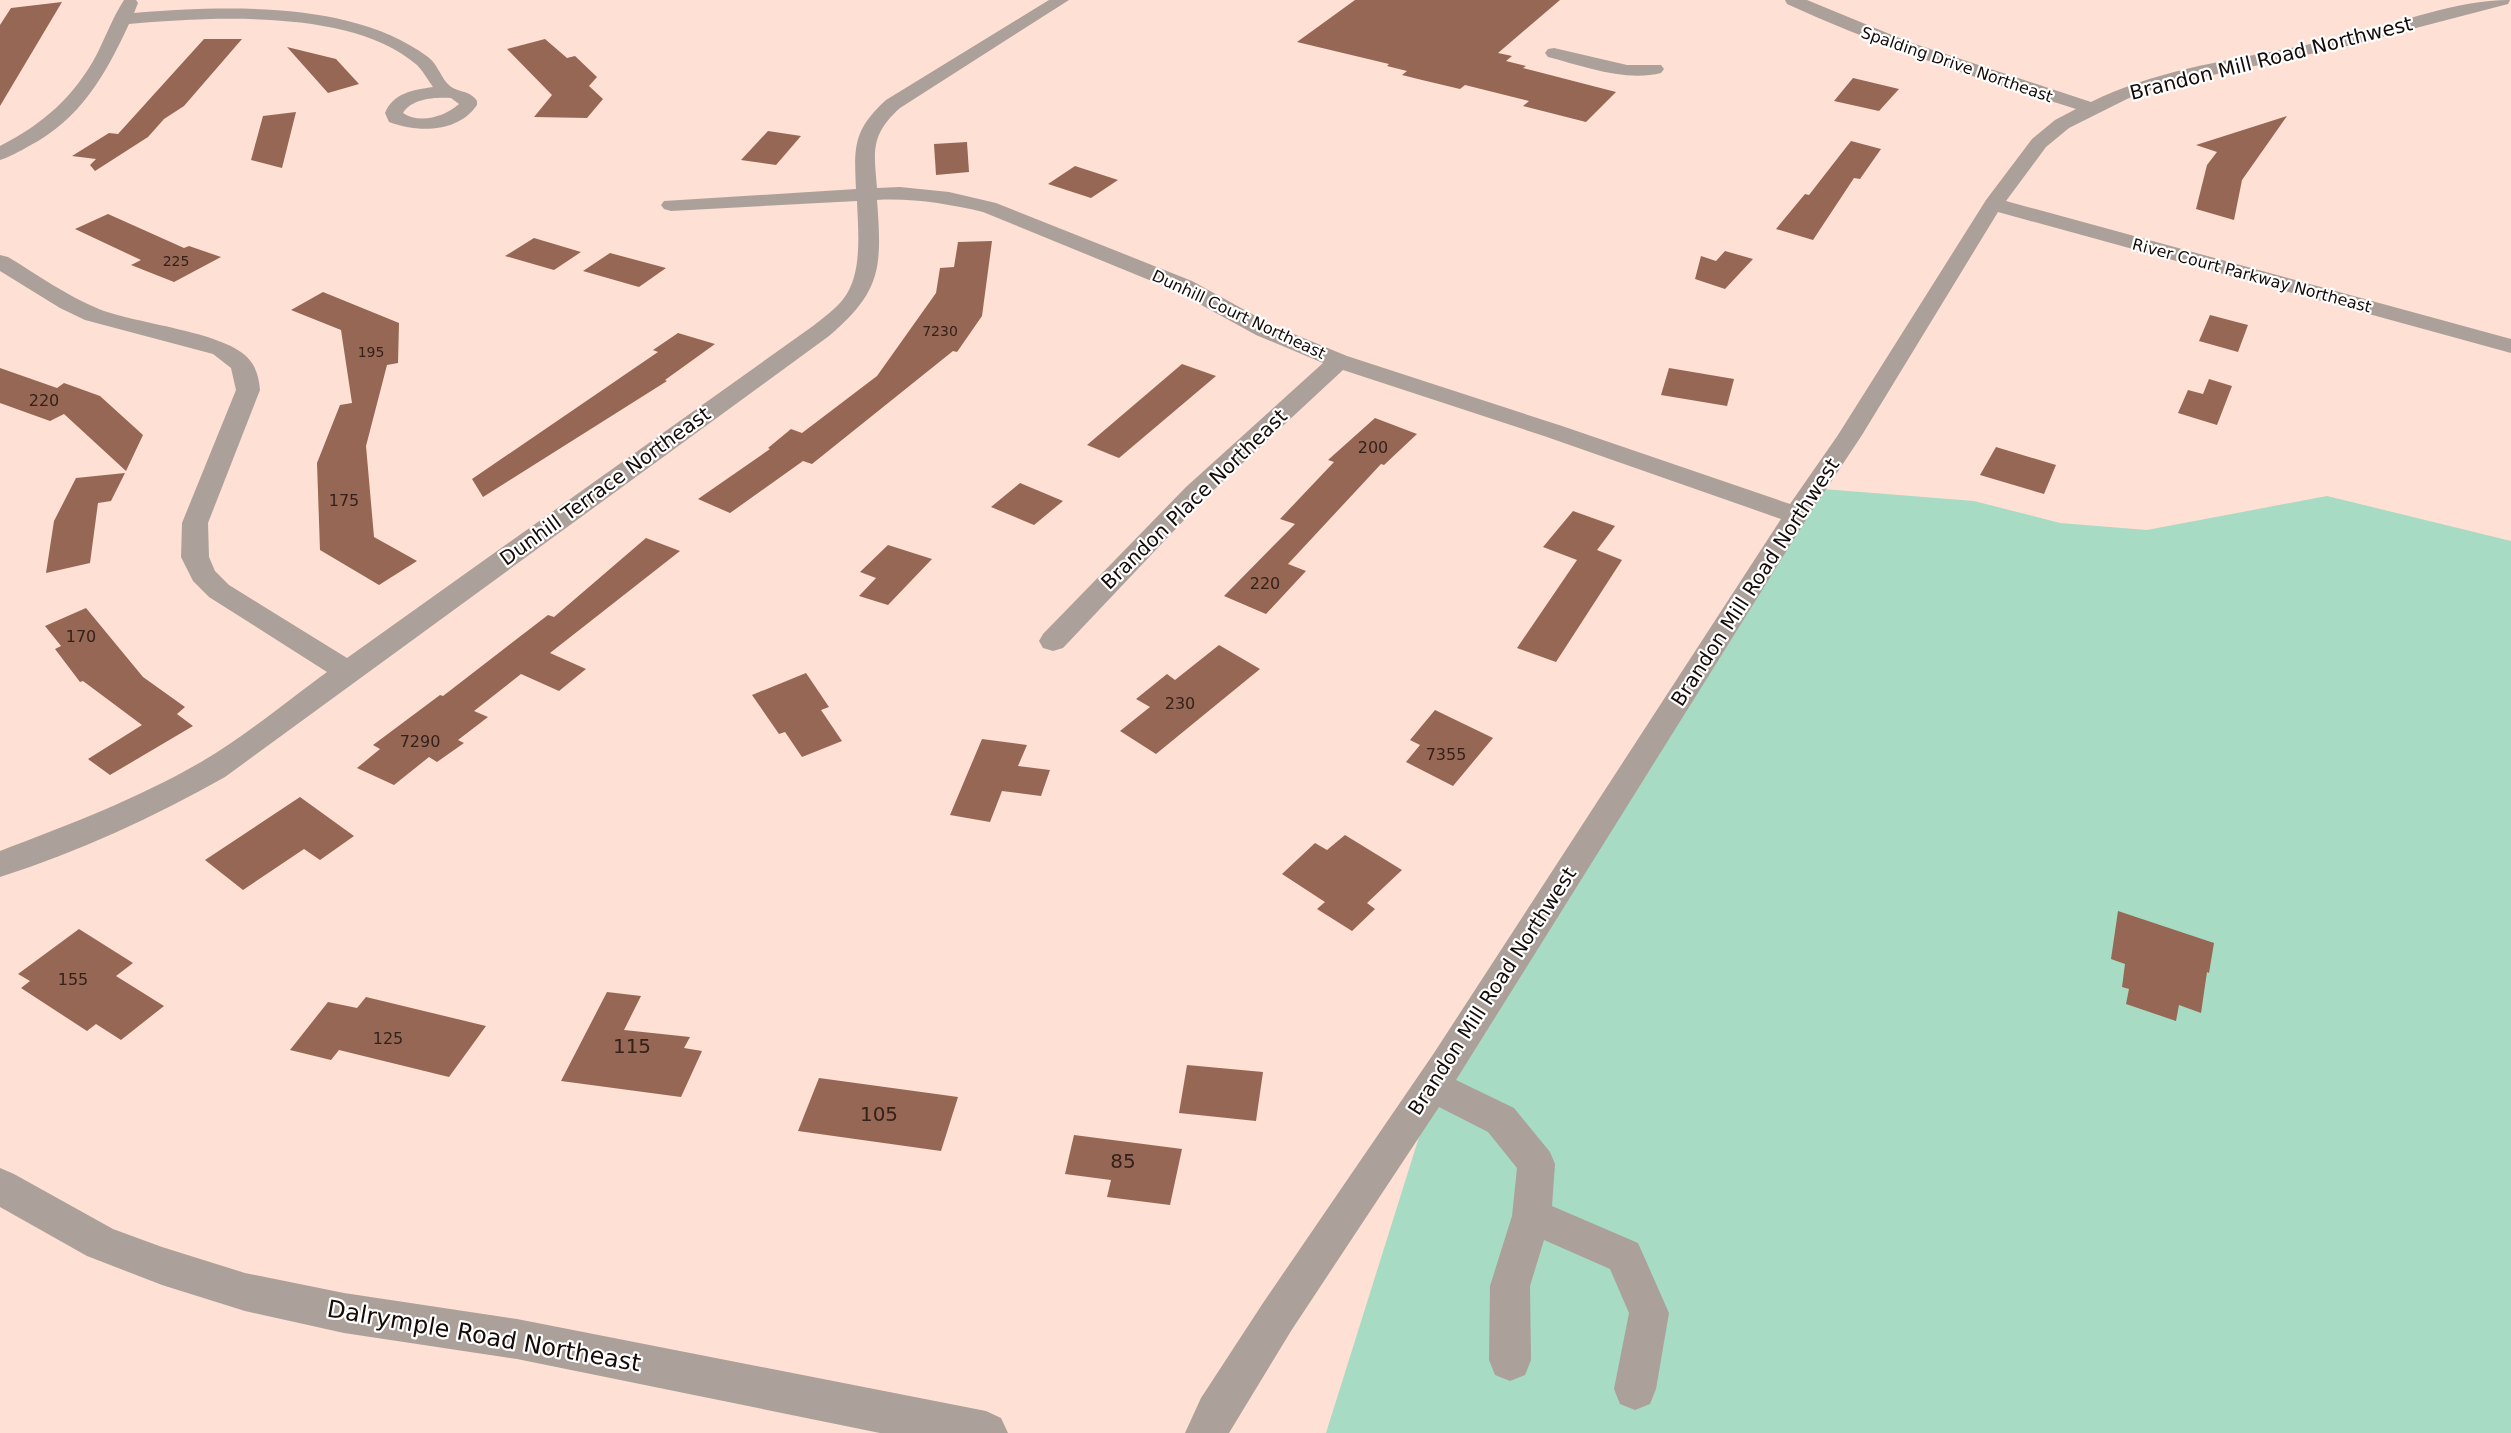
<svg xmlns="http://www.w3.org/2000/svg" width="2511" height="1433" font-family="'DejaVu Sans',sans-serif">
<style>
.green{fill:#a7dbc3}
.building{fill:#966754}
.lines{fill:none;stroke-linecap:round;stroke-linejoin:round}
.minor{fill:#aca09a;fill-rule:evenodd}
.labels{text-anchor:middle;stroke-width:4.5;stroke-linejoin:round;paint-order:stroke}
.far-number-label{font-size:14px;fill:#34211a}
.far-street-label{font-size:16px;fill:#140a07;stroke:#fff}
.number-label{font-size:16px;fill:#34211a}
.street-label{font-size:20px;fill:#140a07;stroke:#fff}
.near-number-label{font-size:20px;fill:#34211a}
.near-street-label{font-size:24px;fill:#140a07;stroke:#fff}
</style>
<rect width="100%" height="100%" fill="#fee0d4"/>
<path class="green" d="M1823 489 1974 501 2060 523 2147 530 2327 496 2511 541V1433H1326L1436 1083Z"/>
<g class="building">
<path d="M1355 0H1560L1498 53 1512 56 1506 61 1526 66 1523 68 1616 92 1586 122 1523 106 1529 101 1465 85 1460 89 1422 80 1402 75 1407 71 1387 66 1389 64 1297 42Z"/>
<path d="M62 2 0 106V25L11 8Z"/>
<path d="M204 39H242L184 106 164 119 148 137 95 171 90 165 96 159 72 156 109 133 118 134Z"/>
<path d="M545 39 567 58 575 56 597 77 589 86 603 99 587 118 534 117 552 95 507 49Z"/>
<path d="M287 47 336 59 359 84 328 93Z"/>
<path d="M1853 78 1899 89 1879 111 1834 101Z"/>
<path d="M296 112 282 168 251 160 263 116Z"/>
<path d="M2287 116 2242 180 2234 220 2196 209 2207 165 2217 152 2196 145Z"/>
<path d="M768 131 801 136 776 165 741 160Z"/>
<path d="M1851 141 1881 149 1860 179 1854 178 1813 240 1776 229 1805 194 1809 195Z"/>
<path d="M967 142 969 172 936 175 934 144Z"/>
<path d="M1075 166 1118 180 1091 198 1048 184Z"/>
<path d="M108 214 184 248 189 246 221 257 174 282 131 265 141 260 75 229Z"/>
<path d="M534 238 581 252 554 270 505 256Z"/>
<path d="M992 241 982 316 957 352 953 351 812 464 803 461 730 513 698 499 770 449 768 448 791 429 802 433 877 376 936 293 940 268 954 267 958 242Z"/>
<path d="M1725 251 1753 259 1725 289 1695 279 1701 256 1716 261Z"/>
<path d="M610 253 666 268 639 287 583 271Z"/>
<path d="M323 292 399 323 398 363 387 365 366 446 374 537 417 561 379 585 320 550 317 463 340 405 352 403 341 330 291 310Z"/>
<path d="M2210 315 2248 325 2238 352 2199 341Z"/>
<path d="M678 333 715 344 665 380 667 381 483 497 472 479 658 352 653 350Z"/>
<path d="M1182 364 1216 376 1119 458 1087 445Z"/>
<path d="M0 368 57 388 64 383 100 396 143 435 126 471 64 414 50 421 0 403Z"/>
<path d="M1669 368 1734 379 1727 406 1661 395Z"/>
<path d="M2209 379 2232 386 2217 425 2178 413 2188 390 2203 394Z"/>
<path d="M1375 418 1417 434 1384 465 1381 464 1288 564 1306 571 1266 614 1224 596 1295 524 1280 519 1334 462 1328 460Z"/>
<path d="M1996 447 2056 465 2044 494 1980 475Z"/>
<path d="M125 473 111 501 98 503 90 563 46 573 54 521 76 478Z"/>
<path d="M1020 483 1063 501 1034 525 991 507Z"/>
<path d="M1573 511 1615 526 1597 550 1622 560 1556 662 1517 648 1577 560 1543 547Z"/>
<path d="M646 538 680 551 550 653 586 669 559 691 521 674 474 711 488 717 458 740 464 743 437 762 429 757 394 785 357 768 380 749 373 745 440 695 443 696 548 615 554 617Z"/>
<path d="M888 545 932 559 888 605 859 596 876 578 860 572Z"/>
<path d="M86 608 143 677 185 707 177 714 193 726 110 775 88 759 142 725 83 681 80 682 55 649 61 646 45 626Z"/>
<path d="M1219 645 1260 669 1156 754 1120 731 1150 707 1136 699 1167 674 1175 680Z"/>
<path d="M806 673 829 707 821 710 842 741 802 757 785 732 779 734 752 695Z"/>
<path d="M1435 710 1493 738 1453 786 1406 762 1420 745 1410 740Z"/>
<path d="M982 739 1027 745 1018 766 1050 770 1041 796 1002 791 990 822 950 815Z"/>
<path d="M300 797 354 836 320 860 304 849 243 890 205 860Z"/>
<path d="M1345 835 1402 870 1367 903 1375 909 1352 931 1317 909 1325 902 1282 874 1315 843 1327 850Z"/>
<path d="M2118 911 2214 943 2209 973 2207 972 2201 1013 2179 1005 2176 1021 2126 1004 2129 989 2122 987 2125 964 2111 959Z"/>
<path d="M79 929 133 963 116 976 164 1006 121 1040 96 1024 87 1031 21 988 30 981 18 974Z"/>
<path d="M607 992 641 996 624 1030 690 1037 684 1048 702 1051 681 1097 561 1081Z"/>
<path d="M366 997 486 1026 449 1077 339 1050 331 1060 290 1050 328 1002 357 1008Z"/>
<path d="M1187 1065 1263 1072 1256 1121 1179 1113Z"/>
<path d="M819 1078 958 1097 941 1151 798 1131Z"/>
<path d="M1074 1135 1182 1149 1170 1205 1107 1197 1111 1180 1065 1174Z"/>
</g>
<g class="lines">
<g class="minor">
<path d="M124 0H136L138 3 134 13C225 6 352 0 428 57 438 64 441 79 450 86 459 93 470 90 477 101V105C458 133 418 133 389 122L385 113C393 93 413 90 433 87 428 80 423 71 417 65 352 8 211 17 129 24 106 74 80 120 29 146 20 151 10 157 0 160V146C43 124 74 97 97 54 106 36 113 17 124 0ZM451 98 459 104C445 117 419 124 403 113 412 98 436 97 451 98Z"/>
<path d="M1049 0H1069L900 108C870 135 874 151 877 188L900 187 949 192 996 203 1192 281 1272 325 1347 356 1562 426 1790 504 1838 435 1986 200 2032 139 2055 120 2076 109C1978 79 1881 47 1787 4L1785 0H1807L1909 42 2091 102C2170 63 2262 57 2346 36 2400 23 2455 0 2510 0L2508 4 2347 46 2166 85 2129 98 2069 128 2046 147 2006 201 2511 339V353L1998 212 1862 435 1809 515 1456 1080 1514 1108 1550 1152 1555 1164 1552 1206 1638 1243 1669 1313 1656 1389 1650 1404 1635 1410 1620 1404 1614 1389 1629 1313 1610 1269 1544 1240 1530 1286 1531 1360 1525 1375 1510 1381 1495 1375 1489 1360 1490 1286 1512 1216 1517 1168 1488 1132 1439 1107 1291 1331 1229 1433H1185L1201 1398 1263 1303 1434 1053 1781 519 1544 436 1343 370 1204 499 1063 648 1053 651 1043 648 1039 641 1043 634 1186 487 1323 363 1256 335 1176 291 983 212C948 204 913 198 877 200 882 267 882 291 829 336L225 777C154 817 78 852 0 877V851C68 825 137 799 201 762 243 738 287 701 327 672L209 597 193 581 181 557 182 523 236 390 231 368 213 354 85 320 60 308 0 271V255L8 257C38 275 67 296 99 309 136 324 221 331 247 357 256 366 259 377 260 390L208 523 209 557 215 571 229 585 347 658 813 326C824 317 836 309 844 298 863 273 858 230 857 201L671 211 664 209 661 205 664 201 856 189C854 147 853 130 886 100Z"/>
<path d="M1554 48 1627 65H1661L1664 69 1661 73C1625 82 1583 66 1548 57L1545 53 1548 49Z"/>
<path d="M0 1168 14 1174 113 1229 162 1247 245 1273 344 1293 517 1319 986 1411 1001 1418 1008 1433H880L517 1359 344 1333 245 1311 162 1285 87 1256 0 1207Z"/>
</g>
</g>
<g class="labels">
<g class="far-number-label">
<text x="176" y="266">225</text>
<text x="940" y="336">7230</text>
<text x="371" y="357">195</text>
</g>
<g class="far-street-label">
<text transform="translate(1957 64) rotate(19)" y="6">Spalding Drive Northeast</text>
<text transform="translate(2252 275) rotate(15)" y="6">River Court Parkway Northeast</text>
<text transform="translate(1239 314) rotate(25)" y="6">Dunhill Court Northeast</text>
</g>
<g class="number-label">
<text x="44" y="406">220</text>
<text x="1373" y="453">200</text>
<text x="344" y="506">175</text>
<text x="1265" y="589">220</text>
<text x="81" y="642">170</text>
<text x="1180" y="709">230</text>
<text x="420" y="747">7290</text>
<text x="1446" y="760">7355</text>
<text x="73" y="985">155</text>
<text x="388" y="1044">125</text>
</g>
<g class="street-label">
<text transform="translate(2271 58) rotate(-14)" y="7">Brandon Mill Road Northwest</text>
<text transform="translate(605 486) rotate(-36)" y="7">Dunhill Terrace Northeast</text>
<text transform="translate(1194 499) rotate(-44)" y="7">Brandon Place Northeast</text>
<text transform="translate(1755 582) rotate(-57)" y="7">Brandon Mill Road Northwest</text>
<text transform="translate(1492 991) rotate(-57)" y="7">Brandon Mill Road Northwest</text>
</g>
<g class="near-number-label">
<text x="632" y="1053">115</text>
<text x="879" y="1121">105</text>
<text x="1123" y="1168">85</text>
</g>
<g class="near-street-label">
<text transform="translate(484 1336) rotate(10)" y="8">Dalrymple Road Northeast</text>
</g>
</g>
</svg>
